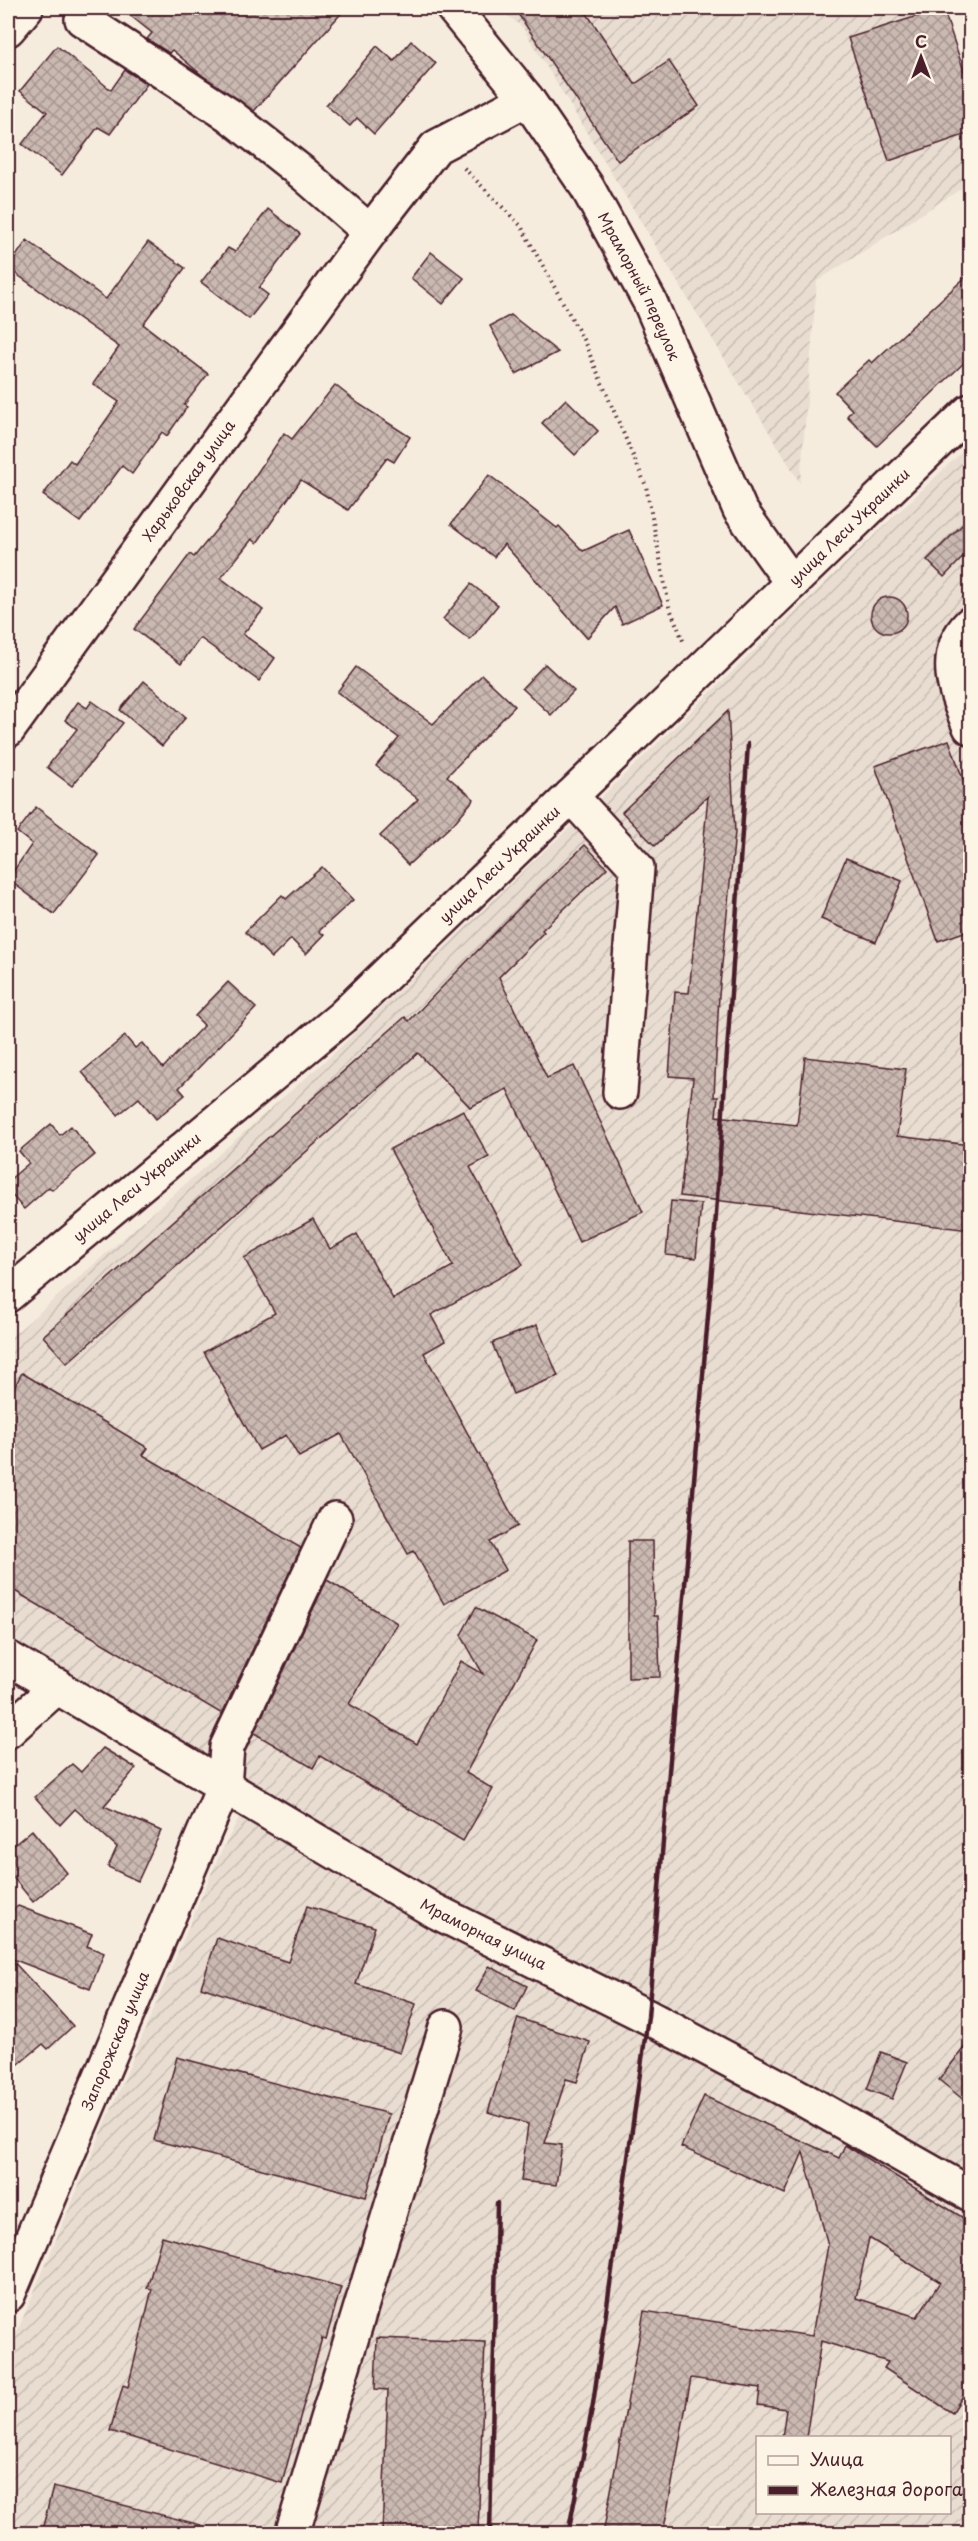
<svg xmlns="http://www.w3.org/2000/svg" width="978" height="2541" font-family="'Playpen Sans',sans-serif">
<style>
.industrial{fill:url(#industrial-furrows);fill-rule:evenodd}
.building{fill:url(#building-cross-hatch);stroke:#4a1f2b;stroke-width:1.5;fill-rule:evenodd}
.lines{fill:none;stroke-linecap:round;stroke-linejoin:round}
.minor-casing{stroke:#4a1f2b;stroke-width:38}
.major-casing{stroke:#4a1f2b;stroke-width:38}
.path{stroke:#4a1f2b;stroke-width:4;stroke-dasharray:1.5 4.5;stroke-linecap:butt}
.minor{stroke:#fcf5e5;stroke-width:33}
.major{stroke:#fcf5e5;stroke-width:33}
.rail{stroke:#4a1f2b;stroke-width:4.5}
.labels{text-anchor:middle;stroke-width:4.5;stroke-linejoin:round;paint-order:stroke}
.street-label{font-size:15px;fill:#4a1f2b;stroke:#fcf5e5}
</style>
<defs>
<pattern id="industrial-furrows" width="10" height="10" patternUnits="userSpaceOnUse" patternTransform="scale(1.5)"><rect width="10" height="10" fill="#e8ddd0"/><path d="M-1 1l2-2M0 10L10 0M9 11l2-2" fill="none" stroke="#c8bdb3"/></pattern>
<pattern id="building-cross-hatch" width="8" height="8" patternUnits="userSpaceOnUse" patternTransform="scale(1.5)"><rect width="8" height="8" fill="#cab9b1"/><path d="M0 0l8 8M0 8l8-8" fill="none" stroke="#a69690"/></pattern>
</defs>
<rect width="100%" height="100%" fill="#f5ecde"/>
<filter id="ink" filterUnits="userSpaceOnUse"><feTurbulence type="fractalNoise" baseFrequency=".0167" numOctaves="2"/><feDisplacementMap in="SourceGraphic" scale="12" xChannelSelector="R" yChannelSelector="G"/><feConvolveMatrix kernelMatrix="1 2 1 2 8 2 1 2 1" color-interpolation-filters="sRGB"/></filter>
<g filter="url(#ink)">
<g class="industrial">
<path d="M499 8H938L970 82V183L817 281 800 483 523 28Z"/>
<path d="M970 444V2533H8V2353L217 1860 257 1783 8 1638V1340L335 1052ZM758 2438H950V2512H758Z"/>
</g>
<g class="building">
<path d="M121 8H346L254 111 203 76 172 50 169 53 147 39 152 33Z"/>
<path d="M514 8H583L635 84 669 61 699 106 618 161Z"/>
<path d="M943 8 970 89V133L889 161 848 38Z"/>
<path d="M411 41 436 63 374 134 357 118 350 126 326 105 377 46 394 61Z"/>
<path d="M57 46 111 90 125 70 147 84 110 134 98 127 62 175 22 144 47 112 20 91Z"/>
<path d="M268 209 300 234 259 288 268 295 249 319 201 282 228 248 235 252Z"/>
<path d="M27 240 106 299 148 242 185 268 143 324 208 374 184 405 187 407 167 436 162 432 132 474 122 466 80 522 43 495 70 460 75 464 119 402 93 384 119 347 8 268Z"/>
<path d="M431 252 464 278 443 304 411 278Z"/>
<path d="M970 273V357L877 446 847 416 852 410 835 392 869 360 872 363Z"/>
<path d="M511 315 558 352 516 374 490 326Z"/>
<path d="M335 385 359 404 410 437 394 462 387 458 348 510 301 480 257 543 252 539 221 578 263 610 243 634 275 658 259 681 200 638 181 664 134 629 190 554 194 557 230 513 284 433 292 439Z"/>
<path d="M566 399 598 431 575 455 542 423Z"/>
<path d="M489 475 557 528 559 526 583 551 629 530 663 605 622 624 615 607 587 638 504 544 494 557 451 524Z"/>
<path d="M970 517V550L944 577 927 560Z"/>
<path d="M471 584 498 605 470 640 443 619Z"/>
<circle cx="889" cy="615" r="18"/>
<path d="M545 664 574 691 551 715 522 688Z"/>
<path d="M356 667 433 724 482 675 515 706 447 776 474 799 454 823 408 865 380 836 418 799 376 766 399 738 337 692Z"/>
<path d="M144 681 186 717 162 746 120 710Z"/>
<path d="M92 701 123 723 72 786 47 767 77 729 65 720 78 702 87 708Z"/>
<path d="M728 711 735 832 719 995 714 1097H718L716 1116 797 1125 805 1057 906 1069 897 1136 970 1145V1230L680 1196 693 1078 669 1076 675 992 689 993 708 796 655 846 622 812Z"/>
<path d="M949 740 970 799V930L938 941 875 766Z"/>
<path d="M36 807 99 855 54 914 8 879 32 844 17 832Z"/>
<path d="M585 845 607 868 542 930 544 932 499 977 547 1078 574 1066 643 1212 579 1242 507 1089 470 1107 418 1053 67 1363 43 1336 405 1017 409 1021 524 903Z"/>
<path d="M846 858 902 881 876 942 821 919Z"/>
<path d="M322 867 353 900 319 931 324 935 306 954 291 939 272 958 245 932 282 895 286 899Z"/>
<path d="M228 982 256 1008 179 1088 185 1095 156 1119 139 1098 118 1115 82 1072 125 1036 135 1048 142 1043 163 1068 204 1025 195 1016Z"/>
<path d="M463 1110 489 1157 470 1167 523 1265 431 1315 445 1341 424 1353 518 1526 490 1542 506 1570 444 1604 414 1551 408 1554 341 1434 299 1457 286 1435 259 1450 204 1352 275 1313 244 1258 313 1219 330 1249 357 1234 393 1299 453 1266 390 1149Z"/>
<path d="M51 1124 60 1135 71 1126 95 1155 52 1190 49 1187 24 1209 8 1191V1181L29 1163 19 1151Z"/>
<path d="M671 1201 701 1204 696 1258 666 1255Z"/>
<path d="M537 1325 558 1376 513 1394 492 1343Z"/>
<path d="M22 1373 148 1448 143 1455 301 1548 222 1714 8 1587V1398Z"/>
<path d="M628 1541H653L654 1616H658L660 1677 628 1678Z"/>
<path d="M327 1580 397 1623 349 1704 417 1744 461 1661 483 1674 461 1635 476 1607 537 1640 466 1773 493 1789 463 1841 320 1756 313 1768 254 1733Z"/>
<path d="M103 1748 136 1768 104 1806 161 1831 138 1881 108 1867 117 1847 75 1809 60 1825 35 1797 72 1764 81 1772Z"/>
<path d="M32 1830 67 1873 33 1902 8 1871V1850Z"/>
<path d="M18 1906 92 1934 87 1946 104 1953 90 1989 10 1958 73 2026 48 2049 43 2044 8 2073V1914Z"/>
<path d="M307 1906 375 1927 356 1984 416 2004 400 2053 201 1987 217 1938 288 1962Z"/>
<path d="M489 1966 527 1986 515 2011 476 1991Z"/>
<path d="M518 2018 590 2042 577 2082 566 2079 545 2143 562 2145 556 2185 521 2181 528 2124 488 2112Z"/>
<path d="M970 2040V2105L939 2080Z"/>
<path d="M881 2052 907 2062 892 2099 867 2089Z"/>
<path d="M177 2057 389 2114 366 2197 154 2140Z"/>
<path d="M704 2096 839 2158 845 2145 970 2222V2385L952 2413 884 2368 888 2362 821 2341 806 2438H782L786 2409 758 2405 760 2388 691 2378 663 2534H603L644 2311 812 2336 828 2245 803 2152 785 2194 681 2147ZM869 2238 940 2282 917 2317 856 2298Z"/>
<path d="M162 2236 341 2287 326 2339 322 2338 282 2483 110 2431 123 2385 128 2387 152 2289 147 2288Z"/>
<path d="M377 2338 485 2342 478 2534H382L388 2390 375 2389Z"/>
<path d="M53 2487 201 2525 200 2534H41Z"/>
</g>
<g class="lines">
<g class="minor-casing">
<g id="minor">
<path id="s1" d="M453 8 527 99 587 187 650 302 740 510 792 583"/>
<path d="M82 19 229 115 305 175 370 232 436 147 527 99"/>
<path d="M8 29 26 8"/>
<path d="M970 624C940 654 955 694 970 727"/>
<path id="s2" d="M8 730 370 232"/>
<path d="M571 796 637 868 620 1092"/>
<path id="s3" d="M8 1658 433 1910 648 2017 799 2097 970 2194"/>
<path d="M8 1731 58 1686"/>
<path id="s4" d="M8 2295 224 1786 227 1747 335 1519"/>
<path d="M292 2534 446 2027"/>
</g>
</g>
<g class="major-casing">
<g id="major">
<path id="s5" d="M8 1295 342 1017 970 411"/>
</g>
</g>
<path class="path" d="M464 168 521 226 584 341 646 486 669 606 684 643"/>
<use href="#minor" class="minor"/>
<use href="#major" class="major"/>
<g class="rail">
<path d="M490 2534 497 2203"/>
<path d="M568 2534 593 2404 648 2017 713 1258 748 744"/>
</g>
</g>
</g>
<g class="labels">
<g class="street-label">
<text dy="5" stroke="none"><textPath href="#s1" startOffset="336">Мраморный переулок</textPath></text>
<text dy="5" stroke="none"><textPath href="#s2" startOffset="308">Харьковская улица</textPath></text>
<text dy="5" stroke="none"><textPath href="#s5" startOffset="1140">улица Леси Украинки</textPath></text>
<text dy="5" stroke="none"><textPath href="#s5" startOffset="654">улица Леси Украинки</textPath></text>
<text dy="5" stroke="none"><textPath href="#s5" startOffset="168">улица Леси Украинки</textPath></text>
<text dy="5" stroke="none"><textPath href="#s3" startOffset="550">Мраморная улица</textPath></text>
<text dy="5" stroke="none"><textPath href="#s4" startOffset="276">Запорожская улица</textPath></text>
</g>
</g>
<rect width="978" height="2541" fill="none" stroke="#fcf5e5" stroke-width="30"/>
<rect x="15" y="15" width="948" height="2511" fill="none" stroke="#4a1f2b" stroke-width="2" filter="url(#ink)"/>
<rect x="756" y="2436" width="195" height="78" fill="#fcf5e5" stroke="#b59f9b" stroke-width="1.5"/>
<rect x="768" y="2456" width="30" height="9" fill="#fcf5e5" stroke="#b59f9b" stroke-width="1.5"/>
<text x="810" y="2466" font-size="18" fill="#4a1f2b">Улица</text>
<rect x="768" y="2486" width="30" height="9" fill="#4a1f2b" stroke="#b59f9b" stroke-width="1.5"/>
<text x="810" y="2496" font-size="18" fill="#4a1f2b">Железная дорога</text>
<g transform="translate(921 57)" stroke="#fcf5e5" stroke-width="4.5" paint-order="stroke">
<path d="M0-4.5L10 22L0 15L-10 22Z" fill="#4a1f2b"/>
<text y="-9" font-size="16" font-weight="bold" text-anchor="middle" fill="#4a1f2b">С</text>
</g>
</svg>
